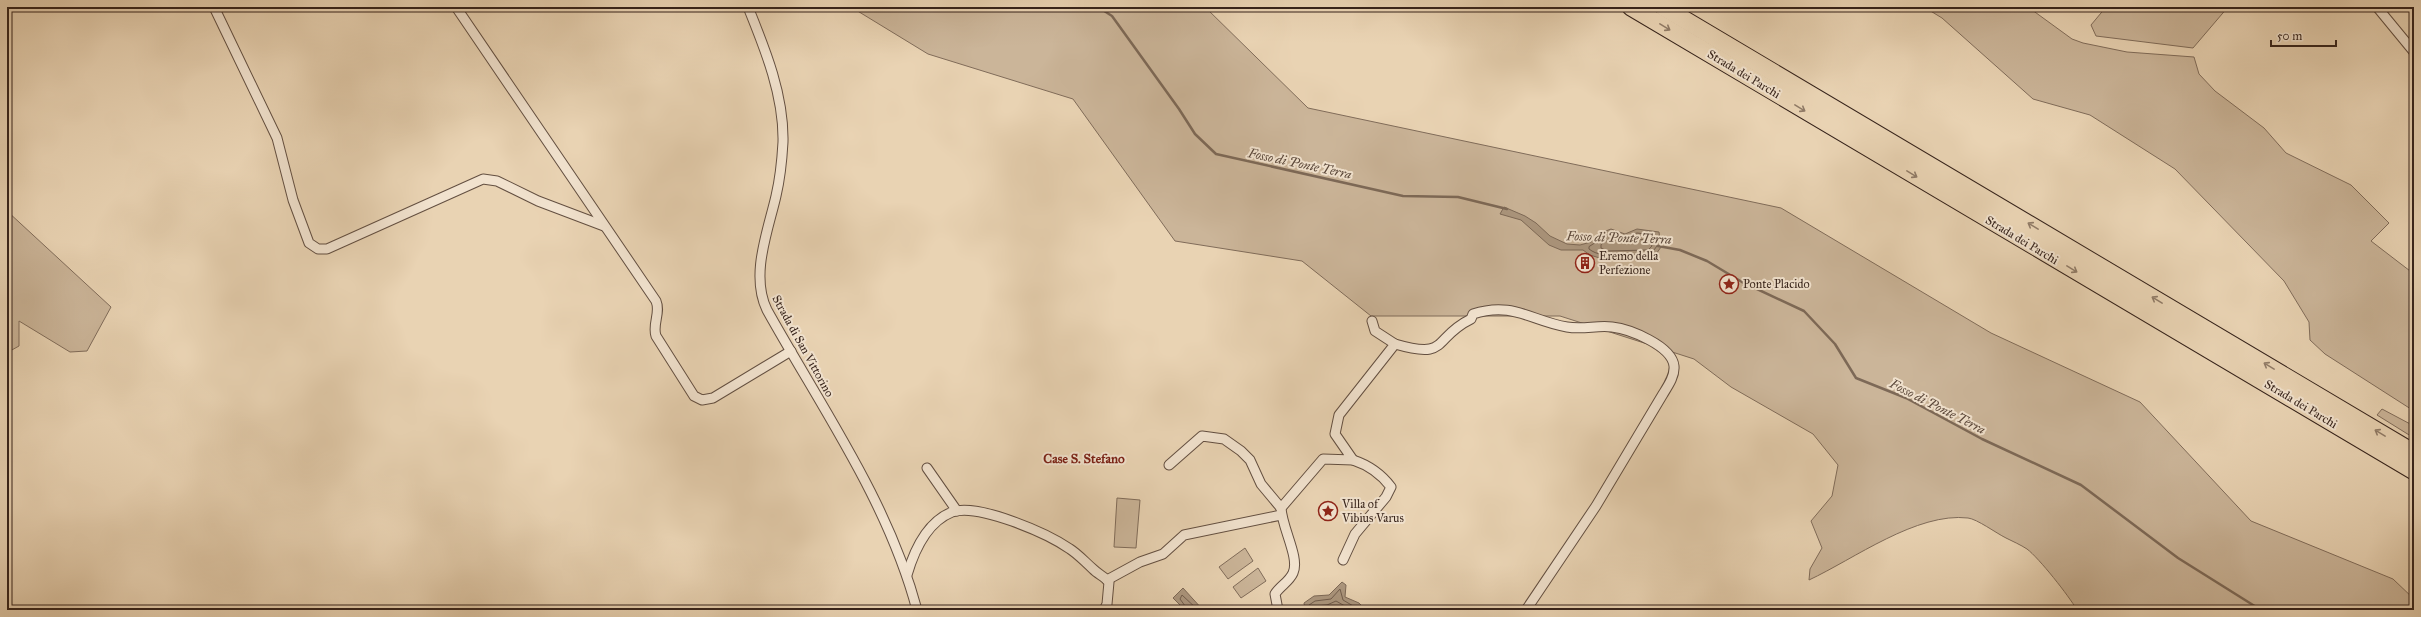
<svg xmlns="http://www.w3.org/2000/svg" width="2421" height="617" font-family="'IM FELL Great Primer',serif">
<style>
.green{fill:#cbb599;stroke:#806c5a}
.water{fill:#ac977f;stroke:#7d6957}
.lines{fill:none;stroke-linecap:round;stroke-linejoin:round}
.shore{stroke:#715d4d;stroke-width:1}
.stream{stroke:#7d6957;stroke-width:2.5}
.street-casing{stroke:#634f41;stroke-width:11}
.highway-casing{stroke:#36231b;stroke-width:19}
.street{stroke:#f1e2ce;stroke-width:9}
.highway{stroke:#e9d3b3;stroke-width:17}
.oneway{stroke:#907b67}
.labels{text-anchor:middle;stroke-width:4;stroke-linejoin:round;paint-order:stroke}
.street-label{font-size:12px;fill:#36231b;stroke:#f1e2ce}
.poi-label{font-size:12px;fill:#36231b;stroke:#f1e2ce;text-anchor:start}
.water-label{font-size:13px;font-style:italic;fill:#594639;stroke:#f1e2ce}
.neighbourhood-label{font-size:13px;font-weight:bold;fill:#7a1f14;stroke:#f1e2ce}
</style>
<rect width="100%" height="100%" fill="#e9d3b3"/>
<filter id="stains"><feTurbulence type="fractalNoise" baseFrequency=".005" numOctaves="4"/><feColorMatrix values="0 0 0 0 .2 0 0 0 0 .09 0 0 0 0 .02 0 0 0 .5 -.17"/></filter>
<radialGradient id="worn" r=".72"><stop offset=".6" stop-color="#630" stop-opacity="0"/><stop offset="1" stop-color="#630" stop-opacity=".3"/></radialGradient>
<g class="green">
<path d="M851 7H1205L1308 108 1781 208 1991 333 2140 402 2251 521 2393 579 2414 599V610H2077C2069 596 2039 558 2027 549 2021 545 2012 541 2006 538 1996 533 1977 519 1968 518 1917 512 1854 559 1809 580L1810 569 1822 548 1811 521 1832 496 1838 465 1813 434 1731 387 1694 359 1560 316H1371L1302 261 1175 241 1073 99 928 54Z"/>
<path d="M1924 7H2028L2072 39 2083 43 2127 52 2194 57 2199 74 2215 91 2264 128 2286 153 2351 185 2389 223 2371 241 2414 274V411L2325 354 2310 340 2309 322 2284 281 2175 169 2090 115 2033 99 1942 18Z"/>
<path d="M2106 7H2228L2193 48 2096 36 2091 25Z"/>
<path d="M7 211 111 307 87 351 70 352 19 321V346L10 351 7 346Z"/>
<path d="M2382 409 2414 426V438L2377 415Z"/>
<path d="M7 445 10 473 7 493Z"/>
<path d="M1117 498 1140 500 1136 548 1114 547Z"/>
<path d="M1245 548 1253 561 1228 579 1219 567Z"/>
<path d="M1258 568 1266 581 1241 598 1233 587Z"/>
</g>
<g class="water">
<path d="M1504 207 1525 216 1536 223 1550 236 1567 244 1580 245 1591 242 1603 232 1611 229 1625 234 1637 229 1659 232 1661 247 1652 260 1626 258 1606 260 1590 255 1583 250H1561L1549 245 1521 220 1500 214Z"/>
<path d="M1342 582 1346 585 1345 597 1359 603 1366 610H1305L1304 603 1314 596 1329 595Z"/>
<path d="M1183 588 1203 610H1185L1173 598Z"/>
</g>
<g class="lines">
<g class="shore">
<path d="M1611 233 1624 237 1637 233 1654 235 1657 246 1650 255C1632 252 1604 261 1589 249V247Z"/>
<path d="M1611 238C1629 244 1632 238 1649 240L1652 246 1648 250 1607 251 1601 248V245Z"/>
<path d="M1188 610 1180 599 1182 595 1198 610"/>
<path d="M1309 610V605L1315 601 1331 599 1340 589 1343 600 1360 610"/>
<path d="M1314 610 1315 606 1327 605 1336 601 1352 610"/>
</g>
<g class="stream">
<path d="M1098 7 1112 16 1179 109 1195 134 1216 154 1403 196 1458 197 1507 209"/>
<path d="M1658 246 1680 250 1707 261 1742 282 1804 311 1835 344 1856 378 1906 398 1982 439 2081 485 2178 558 2261 610"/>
</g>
<g class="street-casing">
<g id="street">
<path d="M214 7 277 138 293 200 309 243 318 249H327L483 179 497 181 538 201 604 226"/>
<path d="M456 7 656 301C661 313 652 324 656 336L694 396 702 400 713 398 791 351"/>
<path d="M748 7C765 49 784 95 783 142 782 160 780 179 776 196 768 231 750 275 767 310 821 407 888 501 917 610"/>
<path d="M2377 7 2414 52"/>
<path d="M1395 344C1450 360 1432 338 1471 319L1473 314C1513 301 1531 321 1567 327 1583 330 1597 325 1612 327 1630 329 1672 346 1674 366 1675 376 1668 386 1663 394L1596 506 1526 610"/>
<path d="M1169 465 1202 436 1224 439 1241 451 1250 460 1261 484 1281 508"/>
<path d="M927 468 957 511"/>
<path d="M1343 560 1355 534 1386 497 1391 487C1382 475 1368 465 1353 460"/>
<path d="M907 575C914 551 927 522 952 512 978 503 1047 533 1070 549 1078 554 1085 562 1093 569 1098 574 1105 577 1109 582L1107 604 1104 610"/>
<path d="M1107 580 1140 562 1163 554 1184 535 1281 515"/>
<path d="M1278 610 1275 594C1280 586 1289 582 1293 573 1300 558 1282 528 1281 508L1323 459 1353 460 1335 434 1339 415 1395 344 1375 331 1372 321"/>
</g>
</g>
<g class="highway-casing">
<g id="highway">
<path d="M1631 7 2414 471"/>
<path d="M1663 7 2414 453"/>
</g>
</g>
<use href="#street" class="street"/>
<use href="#highway" class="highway"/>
</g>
<defs><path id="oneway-shaft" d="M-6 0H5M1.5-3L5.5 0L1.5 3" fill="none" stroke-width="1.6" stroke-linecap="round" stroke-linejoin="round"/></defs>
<g class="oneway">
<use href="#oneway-shaft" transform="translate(1665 27) rotate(31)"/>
<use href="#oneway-shaft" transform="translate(1800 108) rotate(31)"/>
<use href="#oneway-shaft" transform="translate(1912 174) rotate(31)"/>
<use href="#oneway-shaft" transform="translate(2033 226) rotate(-149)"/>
<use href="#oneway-shaft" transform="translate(2072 269) rotate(31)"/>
<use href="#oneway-shaft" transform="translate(2157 300) rotate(-149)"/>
<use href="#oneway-shaft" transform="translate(2269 366) rotate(-149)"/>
<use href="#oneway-shaft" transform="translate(2380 433) rotate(-149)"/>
</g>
<defs>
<g id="building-ring" transform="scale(1)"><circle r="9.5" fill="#f1e2ce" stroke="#8f2418" stroke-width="1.5"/><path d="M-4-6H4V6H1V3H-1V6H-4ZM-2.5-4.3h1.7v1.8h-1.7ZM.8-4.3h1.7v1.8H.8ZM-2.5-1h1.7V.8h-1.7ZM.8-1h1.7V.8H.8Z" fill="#8f2418"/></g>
<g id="sight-ring" transform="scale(1)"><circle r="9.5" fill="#f1e2ce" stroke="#8f2418" stroke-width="1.5"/><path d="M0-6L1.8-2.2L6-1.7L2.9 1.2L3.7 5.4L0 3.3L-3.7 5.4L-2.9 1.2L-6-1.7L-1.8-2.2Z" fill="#8f2418"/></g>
</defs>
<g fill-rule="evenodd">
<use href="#building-ring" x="1585" y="263"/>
<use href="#sight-ring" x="1729" y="284"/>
<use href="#sight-ring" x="1328" y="511"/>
</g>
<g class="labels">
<g class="street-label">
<text transform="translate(1744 74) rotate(31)" y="4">Strada dei Parchi</text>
<text transform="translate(2022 240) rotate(31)" y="4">Strada dei Parchi</text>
<text transform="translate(803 346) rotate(61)" y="4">Strada di San Vittorino</text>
<text transform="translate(2301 404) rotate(31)" y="4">Strada dei Parchi</text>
</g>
<g class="poi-label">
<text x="1599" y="260">Eremo della<tspan x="1599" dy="14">Perfezione</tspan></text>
<text x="1743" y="288">Ponte Placido</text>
<text x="1342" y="508">Villa of<tspan x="1342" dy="14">Vibius Varus</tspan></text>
</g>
<g class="water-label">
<text transform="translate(1300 163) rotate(12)" y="5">Fosso di Ponte Terra</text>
<text transform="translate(1619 237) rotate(2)" y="5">Fosso di Ponte Terra</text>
<text transform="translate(1938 406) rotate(27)" y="5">Fosso di Ponte Terra</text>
</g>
<g class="neighbourhood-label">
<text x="1084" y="463">Case S. Stefano</text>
</g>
</g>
<rect width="2421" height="617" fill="none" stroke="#e9d3b3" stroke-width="24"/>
<rect x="8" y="8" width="2405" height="601" fill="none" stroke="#36231b" stroke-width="2"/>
<rect x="12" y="12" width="2397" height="593" fill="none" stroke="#36231b"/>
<path d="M2271 40v6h65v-6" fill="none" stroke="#36231b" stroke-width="2"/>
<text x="2277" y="40" font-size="12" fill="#36231b" stroke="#f1e2ce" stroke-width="3" paint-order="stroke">50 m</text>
<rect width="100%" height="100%" filter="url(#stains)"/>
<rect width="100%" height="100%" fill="url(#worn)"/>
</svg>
